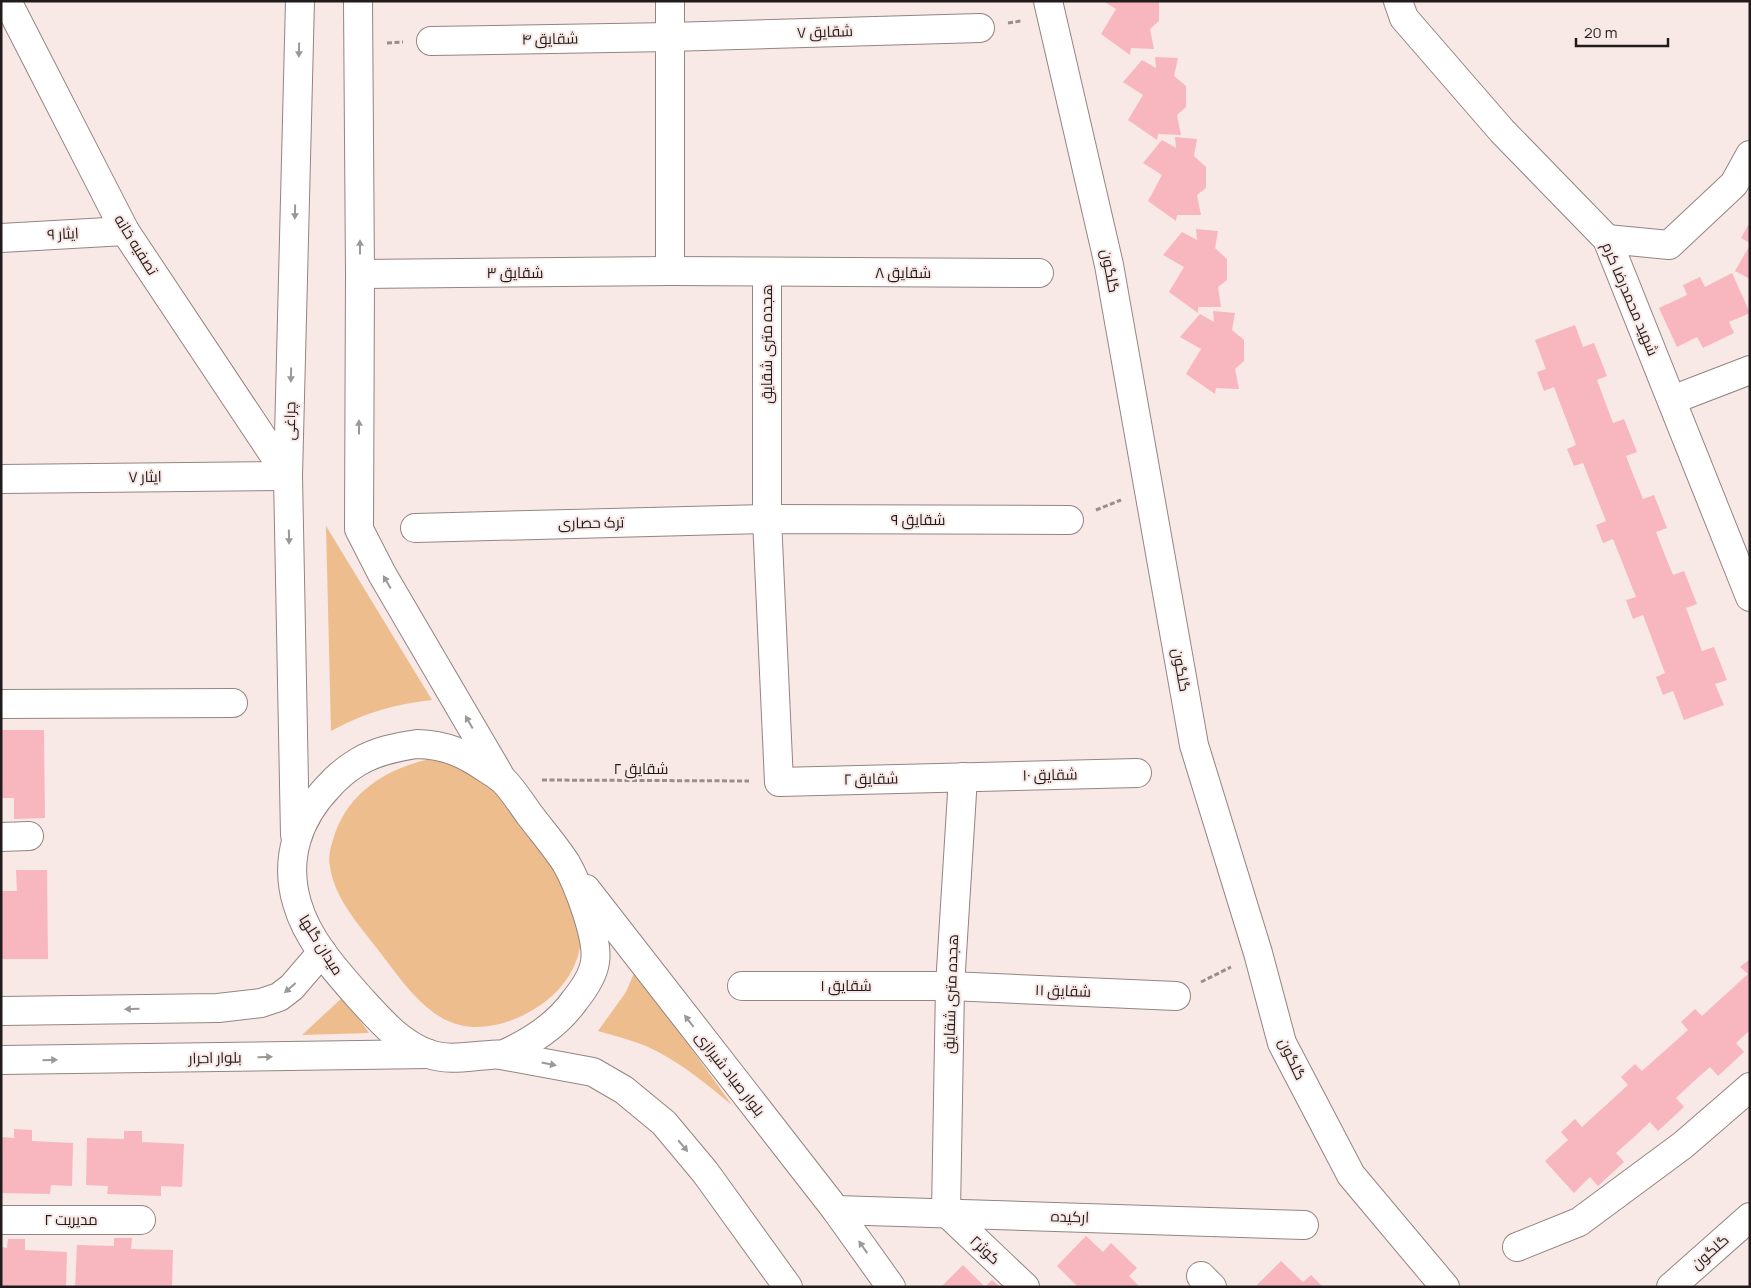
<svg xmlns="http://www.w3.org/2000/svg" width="1751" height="1288" font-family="Manrope,Cairo,sans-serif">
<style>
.green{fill:#eebd8d}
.building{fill:#f8b7bf}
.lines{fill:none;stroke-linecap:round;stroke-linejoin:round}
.minor-casing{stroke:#938582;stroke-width:30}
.tertiary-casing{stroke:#938582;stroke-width:30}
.path{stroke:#998e8c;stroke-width:3;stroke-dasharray:5 2.5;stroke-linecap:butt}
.minor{stroke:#fff;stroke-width:28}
.tertiary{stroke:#fff;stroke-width:28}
.oneway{fill:#9b9998}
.labels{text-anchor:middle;stroke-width:4;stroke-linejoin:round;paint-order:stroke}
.street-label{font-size:15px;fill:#211c1b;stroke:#f8e8e6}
</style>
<rect width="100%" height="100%" fill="#f8e8e6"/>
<g class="green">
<path d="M326 526 432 700C396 704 363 713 331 731Z"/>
<path d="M426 760C438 760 466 765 476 771 485 777 498 794 506 803 520 818 532 835 544 853 552 864 563 876 569 889 571 894 573 901 574 908 576 914 579 920 580 927 584 952 572 977 554 994 531 1016 491 1033 460 1025 426 1017 402 981 382 955 363 929 335 901 330 867 328 858 330 849 333 840 345 796 383 770 426 760Z"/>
<path d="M635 971 732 1105C709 1086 686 1067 660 1053 641 1042 619 1037 598 1031L626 992Z"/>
<path d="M343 997 369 1033 302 1035Z"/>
</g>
<g class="building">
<path d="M1103 1H1159V21L1150 29 1154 49 1131 48 1130 55 1101 34 1116 9Z"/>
<path d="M1155 57 1178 58 1174 76 1186 86V107L1177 115 1181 135 1158 134 1157 140 1128 120 1143 95 1123 82 1142 60 1156 68Z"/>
<path d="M1175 137 1197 139 1194 156 1206 167V188L1197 195 1201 215H1177L1176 221 1148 201 1162 175 1143 163 1162 140 1176 148Z"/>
<path d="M1750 222V243L1741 238Z"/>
<path d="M1196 229 1218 231 1215 248 1227 259V280L1218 287 1221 307H1198V313L1169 292 1184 267 1163 255 1182 232 1197 240Z"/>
<path d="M1750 245V279L1735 271Z"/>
<path d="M1732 273 1750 313 1729 322 1734 333 1703 348 1697 337 1677 347 1659 308 1687 295 1683 285 1700 277 1705 287Z"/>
<path d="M1213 311 1235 313 1232 330 1244 340V361L1235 369 1239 389 1216 388 1215 394 1186 374 1201 349 1180 337 1200 314 1214 322Z"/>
<path d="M1575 325 1583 347 1594 343 1607 376 1597 380 1613 423 1624 419 1637 452 1626 456 1634 477 1643 499 1654 495 1667 528 1656 532 1664 553 1673 575 1684 571 1697 604 1686 608 1702 651 1714 647 1727 680 1715 684 1724 705 1684 720 1673 691 1663 695 1656 677 1665 673 1643 615 1633 619 1626 600 1636 597 1613 539 1603 543 1596 525 1606 521 1583 463 1574 466 1567 449 1576 445 1554 387 1544 391 1537 372 1546 369 1535 340Z"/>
<path d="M1 730H44L45 818 14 819V798H1Z"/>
<path d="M16 870H47L48 959H1V891H17Z"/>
<path d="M1750 959V1030L1736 1043 1744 1052 1718 1076 1710 1067 1693 1082 1676 1098 1684 1107 1658 1131 1650 1122 1634 1137 1616 1153 1624 1162 1598 1186 1590 1177 1574 1193 1545 1161 1568 1140 1561 1132 1575 1119 1582 1127 1628 1085 1621 1077 1635 1064 1642 1071 1688 1030 1681 1022 1695 1009 1702 1016 1748 974 1740 967Z"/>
<path d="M14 1129 32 1130V1141L73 1143 72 1186 51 1185 50 1194 1 1193V1137L14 1138Z"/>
<path d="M124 1131H142V1142L184 1144 182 1187 161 1186V1196L107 1194 108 1186 86 1185 87 1138 124 1139Z"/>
<path d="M1086 1236 1103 1252 1111 1243 1137 1268 1129 1276 1140 1287H1078L1057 1266Z"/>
<path d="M114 1238H132L131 1249 173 1250 172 1287H75L77 1245 114 1246Z"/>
<path d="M8 1239H25V1250L67 1252 66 1287H1V1247L7 1248Z"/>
<path d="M1281 1261 1303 1282 1311 1275 1323 1287H1255Z"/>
<path d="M963 1265 985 1287H941Z"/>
<path d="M992 1280 1000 1287H985Z"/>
</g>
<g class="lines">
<g class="minor-casing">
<g id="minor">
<path d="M670 1V271"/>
<path d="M1048 1 1109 265 1194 745 1258 953 1282 1043 1351 1175 1445 1287"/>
<path d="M1398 1 1404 18 1502 131 1607 239 1750 597"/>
<path d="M431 41 670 37 980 28"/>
<path d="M1 238 125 231"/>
<path d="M1607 239 1669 245 1734 184 1750 155"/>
<path d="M767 272V519L779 782 1137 773"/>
<path d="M360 274 670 271 1039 273"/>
<path d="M1672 400 1750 370"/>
<path d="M1 479 288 476"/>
<path d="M415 528 767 519 1069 520"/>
<path d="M1 704 233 703"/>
<path d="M963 777 950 986 946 1212 1025 1287"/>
<path d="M1 837 29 836"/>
<path d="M742 986H950L1176 996"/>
<path d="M836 1210 1304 1225"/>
<path d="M1 1220H141"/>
<path d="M1517 1247 1579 1222 1683 1145 1750 1087"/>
<path d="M1201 1276 1212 1287"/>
<path d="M1671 1287 1750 1217"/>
</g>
</g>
<g class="tertiary-casing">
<g id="tertiary">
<path d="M7 1 125 231 288 476"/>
<path d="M358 1 360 274 359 529 382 574 499 774"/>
<path d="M417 744C446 745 464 753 487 769 492 772 498 776 503 780 513 790 521 803 529 814 541 830 555 846 566 863 578 884 599 939 595 962 593 976 583 990 575 1000 558 1024 531 1042 504 1054 499 1055 495 1054 490 1055 470 1056 448 1061 429 1054 400 1044 379 1019 359 997 335 970 307 939 297 903 284 859 298 818 329 786 337 777 348 768 358 762 376 751 397 747 417 744Z"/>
<path d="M295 835 288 476 300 1"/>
<path d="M586 889 836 1210 891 1287"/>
<path d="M1 1011 218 1008 261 1003 279 997 292 987 322 952"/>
<path d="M501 1055 593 1072 624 1090 664 1123 705 1172 788 1287"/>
<path d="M1 1060 429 1054"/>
</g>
</g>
<g class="path">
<path d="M1008 23 1021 21"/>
<path d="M387 43 403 42"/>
<path d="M1096 510 1121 500"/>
<path d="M542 780 749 781"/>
<path d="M1201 982 1231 967"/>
</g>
<use href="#minor" class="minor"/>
<use href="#tertiary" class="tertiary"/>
</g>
<defs><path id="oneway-solid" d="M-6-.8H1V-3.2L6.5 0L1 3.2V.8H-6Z" transform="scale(1.25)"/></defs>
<g class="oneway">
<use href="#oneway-solid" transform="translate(299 50) rotate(91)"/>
<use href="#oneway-solid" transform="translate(295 212) rotate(91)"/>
<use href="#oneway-solid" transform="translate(360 247) rotate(-90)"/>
<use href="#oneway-solid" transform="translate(291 375) rotate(91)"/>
<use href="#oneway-solid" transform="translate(359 427) rotate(-90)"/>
<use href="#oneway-solid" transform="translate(289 537) rotate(89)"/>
<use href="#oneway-solid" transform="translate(387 582) rotate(-120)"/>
<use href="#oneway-solid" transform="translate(469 722) rotate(-120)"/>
<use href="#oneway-solid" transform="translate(290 988) rotate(139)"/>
<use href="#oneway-solid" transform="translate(132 1009) rotate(179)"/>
<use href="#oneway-solid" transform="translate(689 1021) rotate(-128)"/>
<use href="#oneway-solid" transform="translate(265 1057) rotate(-1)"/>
<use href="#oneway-solid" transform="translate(50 1060) rotate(-1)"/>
<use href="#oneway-solid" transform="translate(549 1064) rotate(11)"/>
<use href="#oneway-solid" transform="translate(683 1146) rotate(50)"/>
<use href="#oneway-solid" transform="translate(863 1247) rotate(-125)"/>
</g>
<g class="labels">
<g class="street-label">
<text transform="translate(825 32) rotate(-2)" y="5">شقایق ۷</text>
<text transform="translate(550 39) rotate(-1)" y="5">شقایق ۴</text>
<text transform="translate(63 234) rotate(-3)" y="5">ایثار ۹</text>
<text transform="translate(136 245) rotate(58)" y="5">تصفیه خانه</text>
<text transform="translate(1110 271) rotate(79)" y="5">گلگون</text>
<text x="515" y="278">شقایق ۳</text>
<text x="903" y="278">شقایق ۸</text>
<text transform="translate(1630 299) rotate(67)" y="5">شهید محمدرضا کرم</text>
<text transform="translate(767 344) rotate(-90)" y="5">هجده متری شقایق</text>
<text transform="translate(290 421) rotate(-89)" y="5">چراغی</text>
<text transform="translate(145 477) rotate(-1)" y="5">ایثار ۷</text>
<text x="918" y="525">شقایق ۹</text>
<text transform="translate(591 523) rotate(-1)" y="5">ترک حصاری</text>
<text transform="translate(1181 670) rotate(80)" y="5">گلگون</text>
<text x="641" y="774">شقایق ۲</text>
<text transform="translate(1050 775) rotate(-1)" y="5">شقایق ۱۰</text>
<text transform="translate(871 779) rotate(-1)" y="5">۲ شقایق</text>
<text transform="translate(321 945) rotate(58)" y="5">میدان گلها</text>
<text x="846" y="991">شقایق ۱</text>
<text transform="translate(1063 991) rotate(2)" y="5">شقایق ۱۱</text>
<text transform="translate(951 994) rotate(-88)" y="5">هجده متری شقایق</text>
<text transform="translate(215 1058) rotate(-1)" y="5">بلوار احرار</text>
<text transform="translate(1292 1059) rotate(65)" y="5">گلگون</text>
<text transform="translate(730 1074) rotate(52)" y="5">بلوار صیاد شیرازی</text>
<text transform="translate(1070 1217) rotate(2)" y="5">ارکیده</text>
<text x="71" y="1225">مدیریت ۲</text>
<text transform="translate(985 1250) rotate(43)" y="5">کوثر۲</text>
<text transform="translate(1710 1252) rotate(-41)" y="5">گلگون</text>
</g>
</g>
<rect width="1751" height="1288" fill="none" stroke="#211c1b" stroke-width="5"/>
<path d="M1576 38v8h92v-8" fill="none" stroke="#211c1b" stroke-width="2.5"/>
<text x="1584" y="38" font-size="15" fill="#211c1b" stroke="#f8e8e6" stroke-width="4" paint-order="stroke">20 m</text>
</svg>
